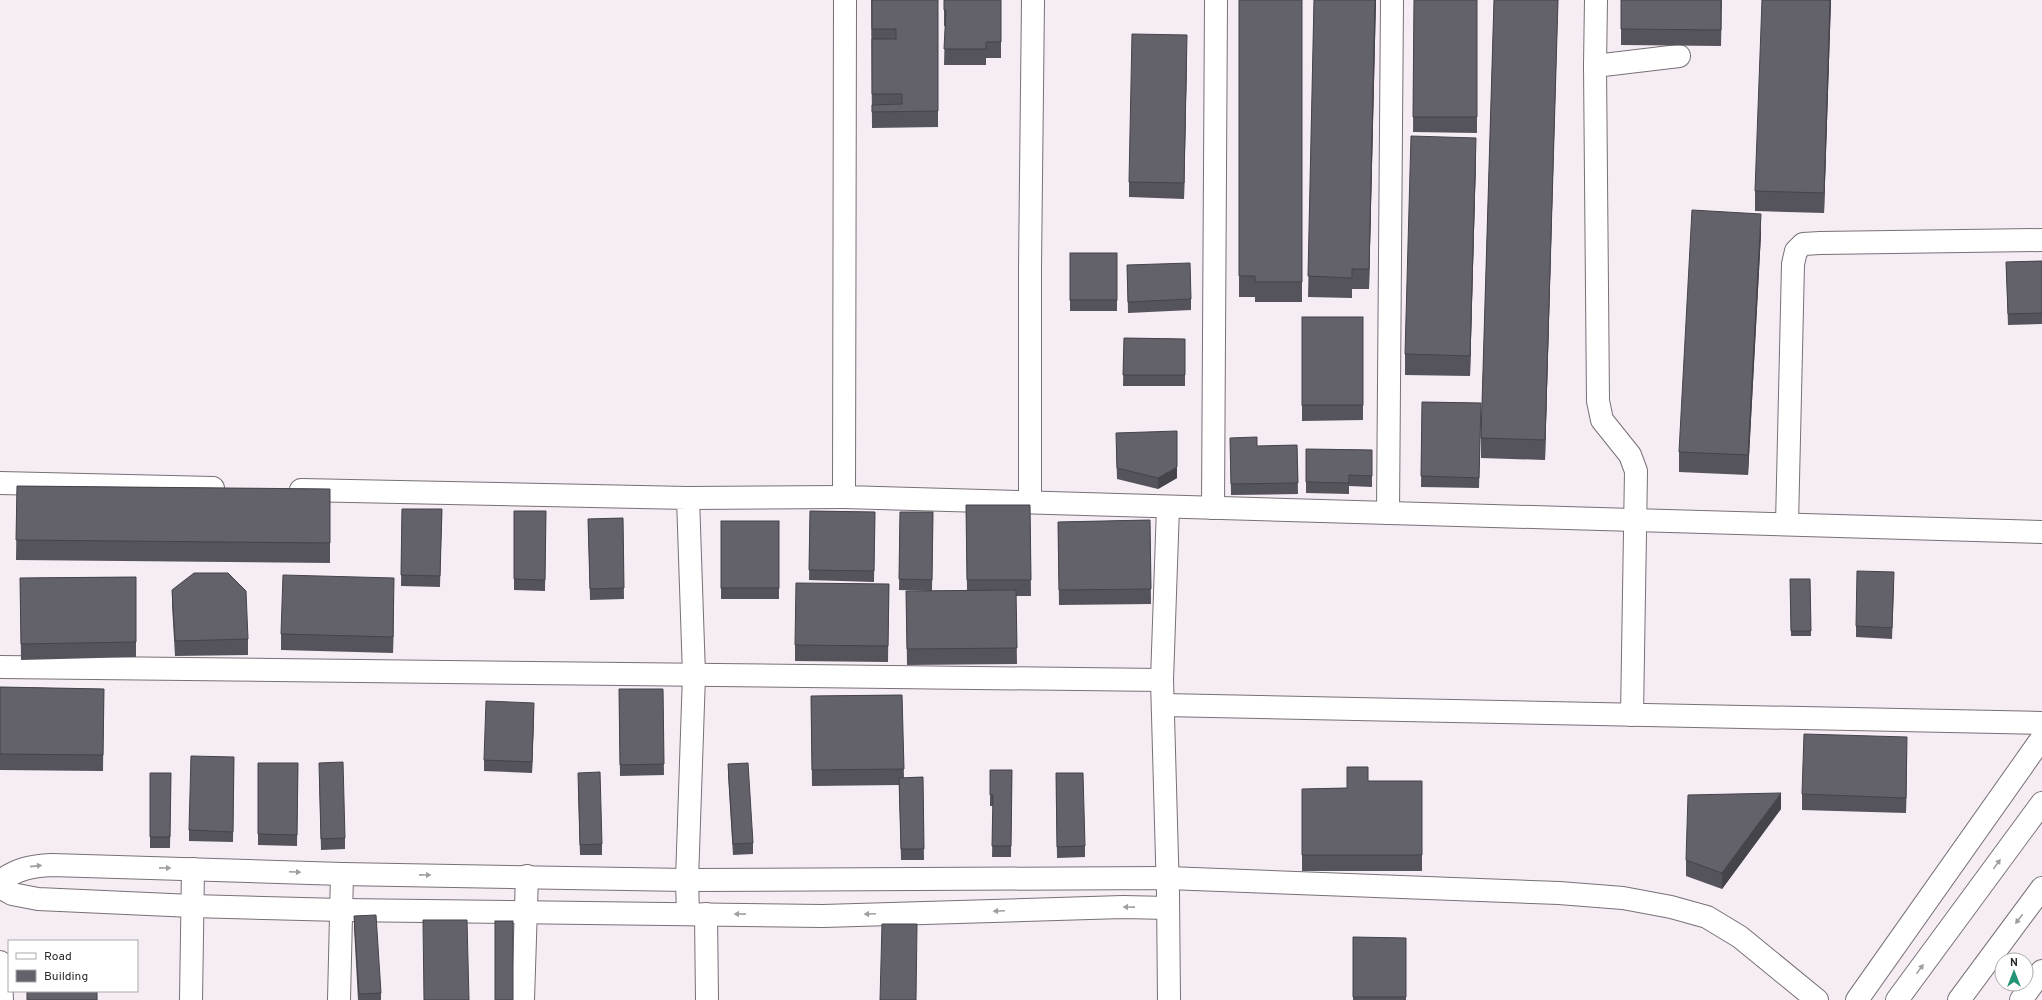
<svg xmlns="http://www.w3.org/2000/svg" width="2042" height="1000" font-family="Overpass,sans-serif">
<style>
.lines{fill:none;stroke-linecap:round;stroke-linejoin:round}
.minor-casing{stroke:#787077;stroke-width:24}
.highway-casing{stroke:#787077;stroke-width:24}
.minor{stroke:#fff;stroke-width:22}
.highway{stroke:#fff;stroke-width:22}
.wall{fill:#55535b}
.shaded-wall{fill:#45444a}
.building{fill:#63616a;stroke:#45444a}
.oneway{fill:#a09ea0}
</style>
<rect width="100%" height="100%" fill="#f5ecf4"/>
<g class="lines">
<g class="minor-casing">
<g id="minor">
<path d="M845 0 844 497 2042 532"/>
<path d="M1595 66 1596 0"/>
<path d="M0 483 213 488"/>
<path d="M301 490 688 498 694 675 687 880 688 914"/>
<path d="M688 498 844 497"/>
<path d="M1030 501V267L1033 0"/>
<path d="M1168 507 1162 680 1168 894 1169 1000"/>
<path d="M1213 508 1216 0"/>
<path d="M1388 513 1392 0"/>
<path d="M1787 524 1793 264 1796 251 1803 244 1820 243 2042 240"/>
<path d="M0 667 1162 680"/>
<path d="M1163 705 2042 723"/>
<path d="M1632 715 1636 471 1630 455 1602 420 1598 401 1595 66 1679 56"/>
<path d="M0 881C18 869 30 866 52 865L342 874 687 880 1168 878 1559 893 1623 898 1671 907 1707 917 1740 937 1817 1000"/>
<path d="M0 887 12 894 38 899 192 906 341 910 823 916 1123 907 1168 908"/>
<path d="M706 914 707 1000"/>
<path d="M0 962 2 1000"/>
<path d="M191 1000 193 869"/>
<path d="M339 1000 342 874"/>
<path d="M523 1000 527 876"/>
<path d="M1857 1000 2042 738"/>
<path d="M2021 1000 2042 971"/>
</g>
</g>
<g class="highway-casing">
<g id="highway">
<path d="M1897 1000 2042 803"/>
<path d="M1959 1000 2042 888"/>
</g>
</g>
<use href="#minor" class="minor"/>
<use href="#highway" class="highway"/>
</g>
<g class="wall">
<path d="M871 0H938V127L872 128Z"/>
<path d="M944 0H1001V58H986V65H944L945 26H944Z"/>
<path d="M1239 0H1302V302H1255V297H1239Z"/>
<path d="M1314 0H1376L1369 289H1352V298L1308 297Z"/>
<path d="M1414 0H1477V133L1413 132Z"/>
<path d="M1494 0H1558L1545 460 1481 458V438Z"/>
<path d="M1722 0 1721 46 1621 45V29Z"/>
<path d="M1831 0 1824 213 1755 211V191Z"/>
<path d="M1187 51 1184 199 1129 197V182Z"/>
<path d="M1476 158 1470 376 1405 375V354Z"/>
<path d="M1761 234 1748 475 1679 472V452Z"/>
<rect x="1070" y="253" width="47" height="58"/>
<path d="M2042 261V324L2008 325 2006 262Z"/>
<path d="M1127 265 1191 299V310L1128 313Z"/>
<path d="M1302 317 1363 405V420L1302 421Z"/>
<path d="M1124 338 1185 339V386H1123Z"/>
<path d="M1422 402 1481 403 1479 488 1421 487Z"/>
<path d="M1230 438 1257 446 1297 445 1298 494 1231 495Z"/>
<path d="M1116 444 1177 478 1158 489 1117 479Z"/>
<path d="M1306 449 1372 450V487L1349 486V494L1306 493Z"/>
<path d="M17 486 330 489V563L16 560Z"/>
<path d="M966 505H1030L1031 596H1016L1017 664 907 665 906 591H967Z"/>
<path d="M402 509H442L440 587 401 586Z"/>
<path d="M514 511H546L545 591 514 590Z"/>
<path d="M810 511 875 512 874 582 809 580Z"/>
<path d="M900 512H933L932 591 899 590Z"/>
<path d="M623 518 624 599 590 600 588 519Z"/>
<path d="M1150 520 1151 604 1059 605 1058 522Z"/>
<rect x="721" y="521" width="58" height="78"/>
<path d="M136 577V657L21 660 20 578Z"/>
<path d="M1790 579H1810L1811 636H1791Z"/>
<path d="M1894 583 1892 639 1856 637V626Z"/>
<path d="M889 584 888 662 795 661V645Z"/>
<path d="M172 590 248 639V655L175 656 172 605Z"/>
<path d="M394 594 393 653 281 650V634Z"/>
<path d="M0 687 104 689 103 771 0 770Z"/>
<path d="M619 689H663L664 775 620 776Z"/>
<path d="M902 695 904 778 923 777 924 860H901L899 785 812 786 811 696Z"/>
<path d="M534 714 532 773 484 771V760Z"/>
<path d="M1907 753 1906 813 1802 810V794Z"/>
<path d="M234 757 233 842 189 841V830Z"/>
<path d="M258 763H298L297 846 258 845Z"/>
<path d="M728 764 753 843V854L733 855 728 775Z"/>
<path d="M990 770H1012L1011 857H992L993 806H990Z"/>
<path d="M150 773H171L170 848H150Z"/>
<path d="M1056 773 1085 846V857L1057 858Z"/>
<path d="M319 774 345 838V849L321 850Z"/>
<path d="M1368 781H1422V871H1302V789L1347 788Z"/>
<path d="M578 784 602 844V855H580Z"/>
<path d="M1781 809 1722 889 1686 876V860Z"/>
<path d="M354 916 381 993V1000H358L354 927Z"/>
<path d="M1353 937 1406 938V1000H1353Z"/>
</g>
<g class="shaded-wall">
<path d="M1375 0H1376L1369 289V269Z"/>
<path d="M1558 0 1545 460V440Z"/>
<path d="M1830 0H1831L1824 213V193Z"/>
<path d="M1187 35V51L1184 199V183Z"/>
<path d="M1476 138V158L1470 376V356Z"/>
<path d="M1761 214V234L1748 475V455Z"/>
<path d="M1177 467V478L1158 489V478Z"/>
<path d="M394 578V594L393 653V637Z"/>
<path d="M534 703V714L532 773V762Z"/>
<path d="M1907 737V753L1906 813V798Z"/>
<path d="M1781 793V809L1722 889V873Z"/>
</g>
<g class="building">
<path d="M872 0H938V111L872 112V105L902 104V94H872V39H896V29H872Z"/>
<path d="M944 0H1001V42H986V49H944L946 10H944Z"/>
<path d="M1239 0H1302V282H1255V276H1239Z"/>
<path d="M1314 0H1375L1369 269H1352V278L1308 276Z"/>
<path d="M1414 0H1477V117H1413Z"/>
<path d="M1494 0H1558L1545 440 1481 438Z"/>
<path d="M1621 0H1721V30L1621 29Z"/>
<path d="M1762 0H1830L1824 193 1755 191Z"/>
<path d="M1132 34 1187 35 1184 183 1129 182Z"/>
<path d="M1411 136 1476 138 1470 356 1405 354Z"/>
<path d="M1692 210 1761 214 1748 455 1679 452Z"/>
<rect x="1070" y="253" width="47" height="47"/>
<path d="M2042 261V313L2008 314 2006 262Z"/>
<path d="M1190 263 1191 299 1128 302 1127 265Z"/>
<rect x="1302" y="317" width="61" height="88"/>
<path d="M1124 338 1185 339V375H1123Z"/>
<path d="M1422 402 1481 403 1479 478 1421 476Z"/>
<path d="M1177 431V467L1158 478 1117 468 1116 433Z"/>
<path d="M1257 437V446L1297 445 1298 483 1231 484 1230 438Z"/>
<path d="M1306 449 1372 450V476L1349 475V483L1306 482Z"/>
<path d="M17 486 330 489V543L16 540Z"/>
<path d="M966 505H1030L1031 580H967Z"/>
<path d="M402 509H442L440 576 401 575Z"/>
<path d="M514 511H546L545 580 514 579Z"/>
<path d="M810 511 875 512 874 571 809 570Z"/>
<path d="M900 512H933L932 580 899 579Z"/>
<path d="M623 518 624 588 590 589 588 519Z"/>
<path d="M1150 520 1151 589 1059 590 1058 522Z"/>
<rect x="721" y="521" width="58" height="67"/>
<path d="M1857 571 1894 572 1892 628 1856 626Z"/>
<path d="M194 573H228L246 591 248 639 175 641 172 590Z"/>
<path d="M283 575 394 578 393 637 281 634Z"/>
<path d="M136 577V642L21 644 20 578Z"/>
<path d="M1790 579H1810L1811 631H1791Z"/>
<path d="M796 583 889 584 888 646 795 645Z"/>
<path d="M1016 590 1017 648 907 649 906 591Z"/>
<path d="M0 687 104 689 103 755 0 754Z"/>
<path d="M619 689H663L664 764 620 765Z"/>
<path d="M902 695 904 769 812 770 811 696Z"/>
<path d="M486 701 534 703 532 762 484 760Z"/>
<path d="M1804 734 1907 737 1906 798 1802 794Z"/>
<path d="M191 756 234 757 233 832 189 830Z"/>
<path d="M343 762 345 838 321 839 319 763Z"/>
<path d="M258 763H298L297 835 258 834Z"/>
<path d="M748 763 753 843 733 844 728 764Z"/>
<path d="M1347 767H1368V781H1422V855H1302V789L1347 788Z"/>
<path d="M990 770H1012L1011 846H992L993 795H990Z"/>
<path d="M600 772 602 844 580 845 578 773Z"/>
<path d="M150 773H171L170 837H150Z"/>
<path d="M1056 773H1083L1085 846 1057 847Z"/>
<path d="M923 777 924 849H901L899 778Z"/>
<path d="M1781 793 1722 873 1686 860 1688 795Z"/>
<path d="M376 915 381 993 359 994 354 916Z"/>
<path d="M423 920H467L469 1000H424Z"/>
<rect x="495" y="921" width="18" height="79"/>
<path d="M882 924H917L916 1000H880Z"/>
<path d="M1353 937 1406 938V997H1353Z"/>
<rect x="27" y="991" width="70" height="9"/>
</g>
<defs><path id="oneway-solid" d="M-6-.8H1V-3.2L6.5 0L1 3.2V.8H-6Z"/></defs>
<g class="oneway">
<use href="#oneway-solid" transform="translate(1997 864) rotate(-54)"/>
<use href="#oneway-solid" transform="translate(36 866) rotate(-6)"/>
<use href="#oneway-solid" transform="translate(165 868) rotate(1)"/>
<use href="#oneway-solid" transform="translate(295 872) rotate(2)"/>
<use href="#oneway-solid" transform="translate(425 875) rotate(1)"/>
<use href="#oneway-solid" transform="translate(1129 907) rotate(-179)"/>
<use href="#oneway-solid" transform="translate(999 911) rotate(178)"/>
<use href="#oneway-solid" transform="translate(740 914) rotate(-179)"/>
<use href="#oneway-solid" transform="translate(870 914) rotate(178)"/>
<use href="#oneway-solid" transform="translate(2019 919) rotate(127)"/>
<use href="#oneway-solid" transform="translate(1920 969) rotate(-54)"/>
</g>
<rect x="8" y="940" width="130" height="52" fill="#ffffff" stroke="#aba9aa"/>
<rect x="16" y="953" width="20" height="6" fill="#ffffff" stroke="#aba9aa"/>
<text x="44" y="960" font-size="12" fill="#2c282b">Road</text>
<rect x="16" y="970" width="20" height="12" fill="#63616a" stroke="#aba9aa"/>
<text x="44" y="980" font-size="12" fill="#2c282b">Building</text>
<g transform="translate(2014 972)"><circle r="19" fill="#ffffff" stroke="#aba9aa"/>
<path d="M0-3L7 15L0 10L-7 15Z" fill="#239476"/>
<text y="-6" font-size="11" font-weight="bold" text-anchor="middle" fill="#2c282b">N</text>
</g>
</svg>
